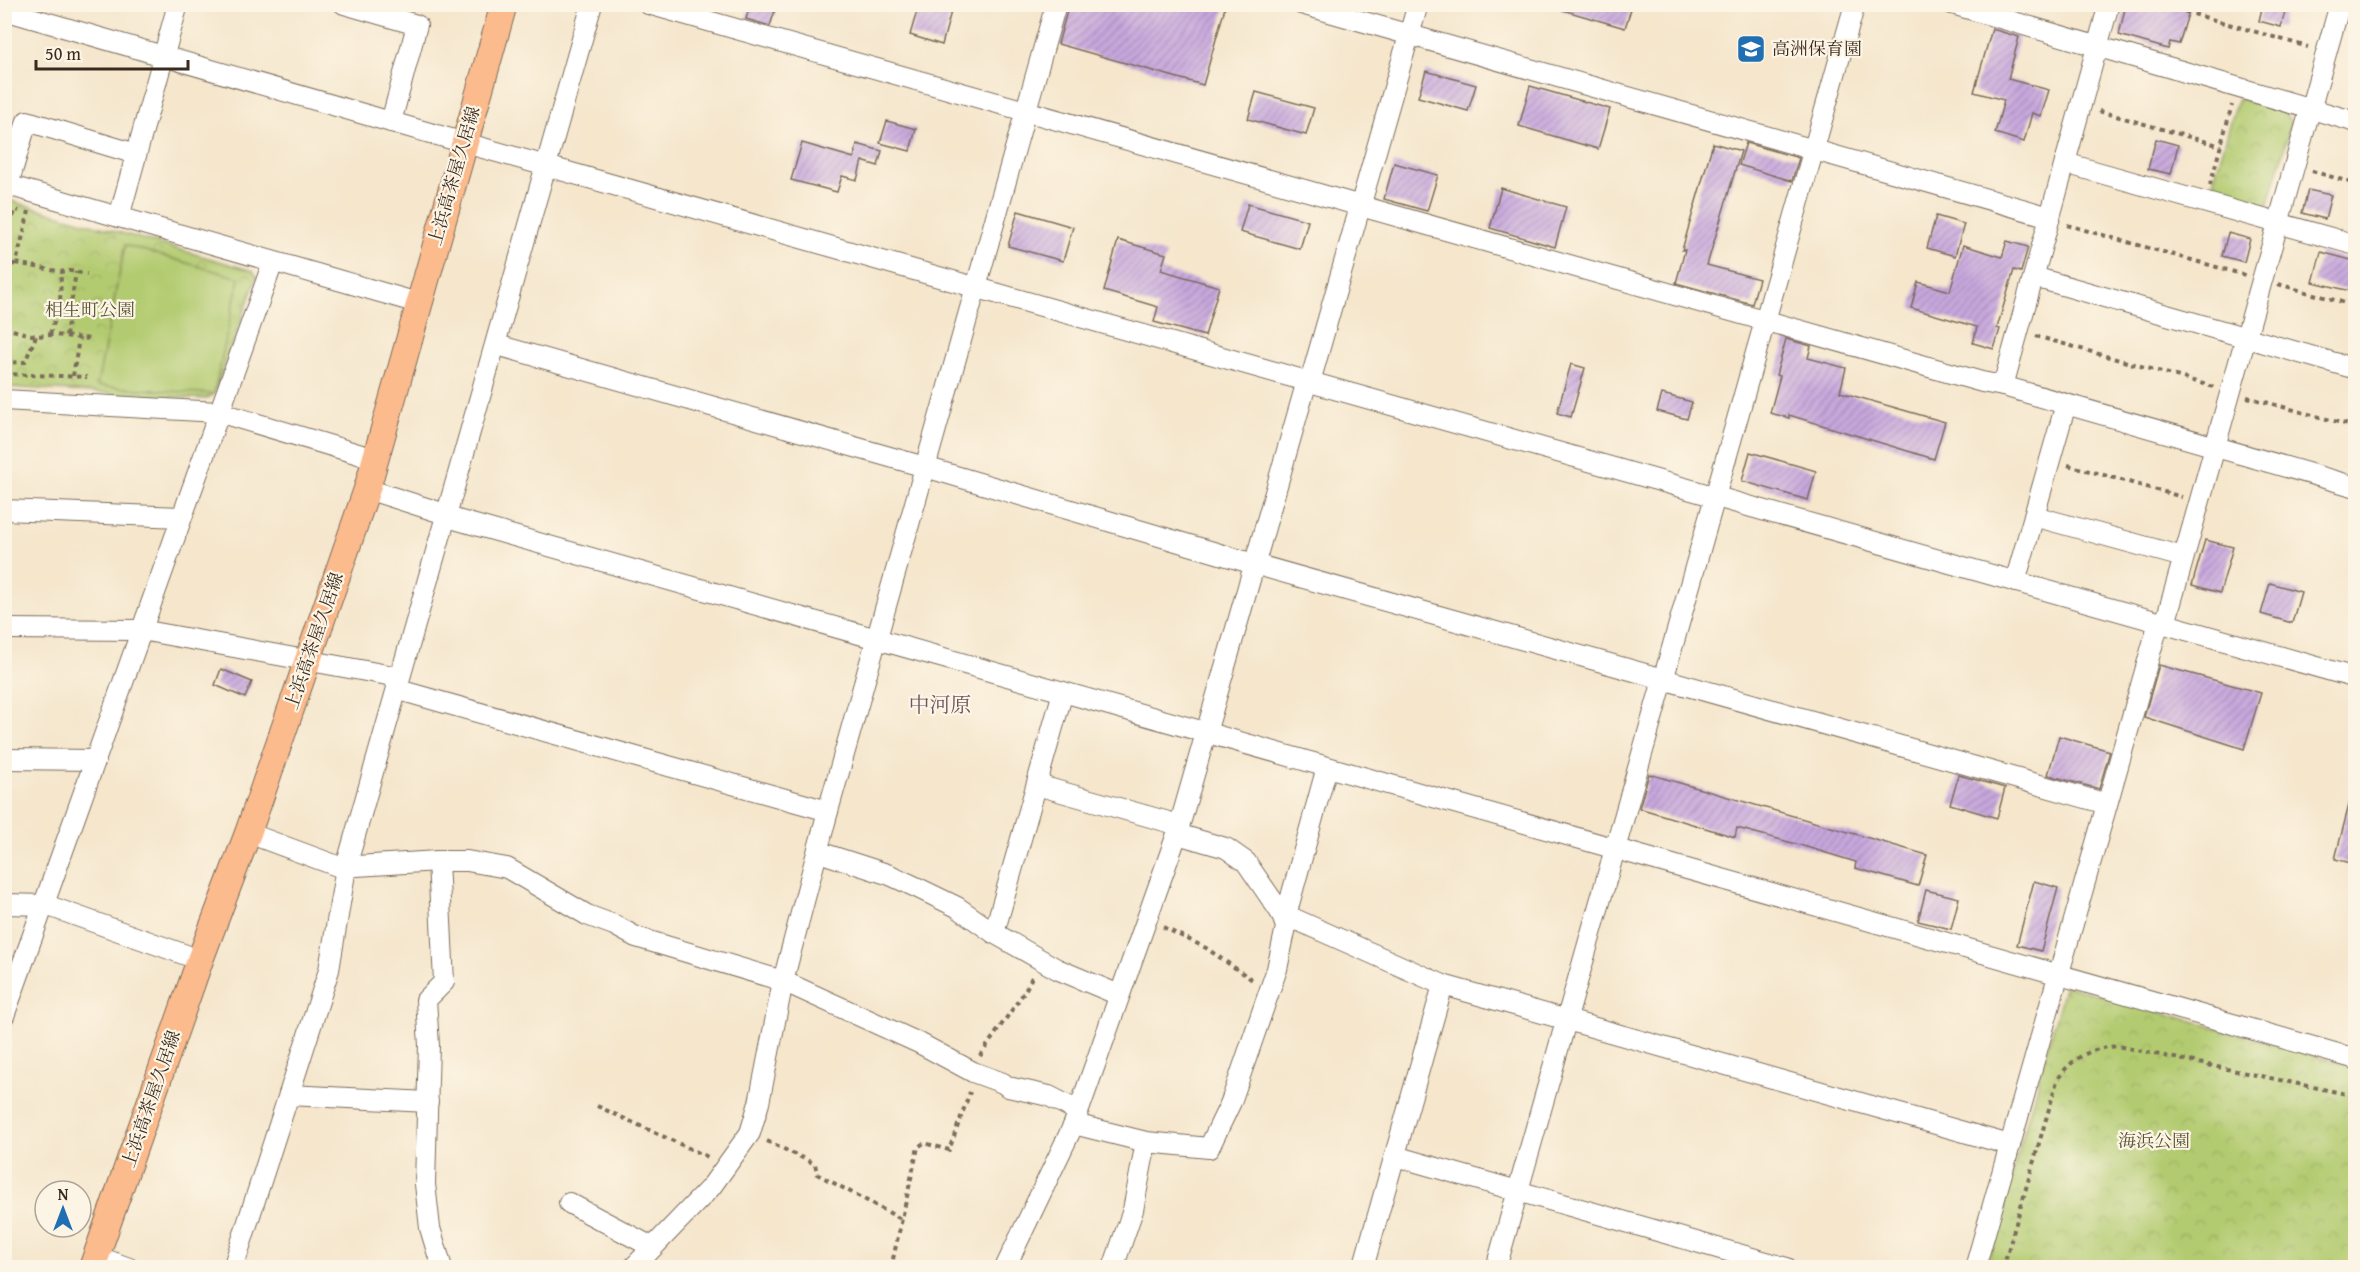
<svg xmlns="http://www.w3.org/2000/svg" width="2360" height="1272" font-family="'Gentium Book Plus','Noto Serif JP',serif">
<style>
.park{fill:url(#park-crowns);stroke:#767a47;stroke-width:1.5}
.pitch{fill:#b2cb70;stroke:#767a47;stroke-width:1.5}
.building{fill:url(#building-hatch)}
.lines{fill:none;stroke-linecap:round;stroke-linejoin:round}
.minor-casing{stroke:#7c6c5b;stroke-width:22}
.major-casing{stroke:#7c6c5b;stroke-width:28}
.path{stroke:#7c6c5b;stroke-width:4;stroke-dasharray:4.5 4.5;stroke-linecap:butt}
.minor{stroke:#fff;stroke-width:20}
.major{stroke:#fbbb8d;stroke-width:26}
.labels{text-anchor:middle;stroke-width:4.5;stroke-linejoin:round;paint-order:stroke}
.poi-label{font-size:18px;fill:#3b2a1e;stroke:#fcf5e5;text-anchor:start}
.street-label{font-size:18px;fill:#3b2a1e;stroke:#fcf5e5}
.park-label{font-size:18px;fill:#595232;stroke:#fcf5e5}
.quarter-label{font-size:21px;fill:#6c5661;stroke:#fcf5e5}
</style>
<defs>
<pattern id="park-crowns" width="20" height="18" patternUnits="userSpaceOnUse" patternTransform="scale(1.5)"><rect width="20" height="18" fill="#b2cb70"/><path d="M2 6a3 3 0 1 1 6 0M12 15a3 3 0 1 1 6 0" fill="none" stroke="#9aae61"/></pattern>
<pattern id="building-hatch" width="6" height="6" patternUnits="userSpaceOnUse" patternTransform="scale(1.5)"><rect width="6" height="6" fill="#c8a8de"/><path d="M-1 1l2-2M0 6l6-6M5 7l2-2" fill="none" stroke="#a489b3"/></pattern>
</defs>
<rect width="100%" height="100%" fill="#fcf5e5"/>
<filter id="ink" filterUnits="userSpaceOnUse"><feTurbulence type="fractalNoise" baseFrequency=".0167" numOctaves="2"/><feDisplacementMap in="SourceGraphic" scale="12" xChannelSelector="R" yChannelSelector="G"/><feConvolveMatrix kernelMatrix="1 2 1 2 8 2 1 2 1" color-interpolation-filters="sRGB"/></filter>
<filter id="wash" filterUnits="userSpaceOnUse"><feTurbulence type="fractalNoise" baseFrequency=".008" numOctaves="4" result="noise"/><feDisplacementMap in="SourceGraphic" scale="24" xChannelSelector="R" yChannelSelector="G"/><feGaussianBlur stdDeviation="1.35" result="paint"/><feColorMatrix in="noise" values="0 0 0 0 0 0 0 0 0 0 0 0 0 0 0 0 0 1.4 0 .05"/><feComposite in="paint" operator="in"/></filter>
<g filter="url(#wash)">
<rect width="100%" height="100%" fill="#f5e6cc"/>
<g class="park">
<path d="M2238 98 2285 112 2291 124 2269 203 2255 210 2209 196Z"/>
<path d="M4 199 253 271 257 277 214 394 206 399 5 387Z"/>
<path d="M2065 985 2355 1067V1267L1986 1268Z"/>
</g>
<path class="pitch" d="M125 245 239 278 214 394 97 386Z"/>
<g id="blocks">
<g class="building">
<path d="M750 4H777L770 26 746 19Z"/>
<path d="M919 4H953L942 45 910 35Z"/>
<path d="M1069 4H1226L1203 85 1058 44Z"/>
<path d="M1560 4H1616L1631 9 1625 28 1559 9Z"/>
<path d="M2126 4H2191L2179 44 2170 42 2168 49 2119 35Z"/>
<path d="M2263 4H2287L2281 27 2259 21Z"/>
<path d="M1992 29 2019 37 2008 79 2049 90 2041 116 2032 113 2024 142 1995 133 2004 100 1974 92Z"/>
<path d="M1426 71 1476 85 1468 111 1418 97Z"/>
<path d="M1530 86 1610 109 1598 149 1519 126Z"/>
<path d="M1256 92 1314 108 1306 135 1248 119Z"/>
<path d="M887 121 916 129 910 151 880 143Z"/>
<path d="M2156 139 2178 145 2171 174 2148 169Z"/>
<path d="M802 143 854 158 857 144 882 151 878 166 862 161 857 180 842 176 837 192 791 180Z"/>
<path d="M1713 143 1741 151 1707 265 1759 279 1752 304 1676 283 1685 250H1682Z"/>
<path d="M1746 143 1799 158 1792 181 1739 165Z"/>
<path d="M1394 163 1438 175 1427 211 1384 199Z"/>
<path d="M1501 188 1566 207 1555 247 1490 228Z"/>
<path d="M2308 190 2331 195 2325 219 2302 213Z"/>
<path d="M1248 204 1308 221 1300 249 1240 232Z"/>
<path d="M1018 211 1073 227 1063 261 1008 246Z"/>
<path d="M1936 216 1964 224 1955 256 1927 248Z"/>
<path d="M2228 233 2250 239 2244 262 2222 256Z"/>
<path d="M1118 240 1166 254 1161 270 1219 287 1205 336 1154 322 1158 307 1104 291Z"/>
<path d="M2007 241 2028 247 2021 272 2014 270 1997 328 2000 329 1994 349 1973 343 1977 327 1911 308 1918 282 1950 291 1963 245 2002 257Z"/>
<path d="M2321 252 2355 261V292L2313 282Z"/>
<path d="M1786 339 1811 346 1808 358 1846 368 1840 392 1945 422 1934 459 1789 415V418L1770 413 1780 376 1776 375Z"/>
<path d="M1571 364 1585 368 1571 417 1557 413Z"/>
<path d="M1662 394 1692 402 1687 419 1657 411Z"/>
<path d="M1750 452 1816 471 1808 500 1742 481Z"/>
<path d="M2205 540 2233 547 2220 593 2192 585Z"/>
<path d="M2270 583 2301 592 2292 623 2261 614Z"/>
<path d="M2159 665 2261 693 2244 749 2144 717Z"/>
<path d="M221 669 252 682 245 698 215 685Z"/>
<path d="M2059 736 2110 751 2099 789 2048 775Z"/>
<path d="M1649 774 1927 855 1918 886 1855 868 1856 862 1800 845 1737 828 1735 837 1639 808Z"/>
<path d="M1959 775 2005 788 1997 818 1950 804Z"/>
<path d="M2350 801H2355V864L2335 859Z"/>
<path d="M2034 881 2058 888 2041 951 2017 945Z"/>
<path d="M1926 890 1959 898 1951 929 1918 921Z"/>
</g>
</g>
</g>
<g filter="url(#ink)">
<use href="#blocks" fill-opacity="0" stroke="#7c6c5b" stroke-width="1.5"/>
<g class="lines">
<g class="minor-casing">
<g id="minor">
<path d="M344 4 417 25 391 122"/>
<path d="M648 4 1982 382 2003 386"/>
<path d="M1301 4 2050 217"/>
<path d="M1952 4 2356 122"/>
<path d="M2109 4 2003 386 2356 487"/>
<path d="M4 10 391 122 2356 678"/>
<path d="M2065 163 2356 245"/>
<path d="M4 184 418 303"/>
<path d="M8 185 27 121 136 154"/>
<path d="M119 217 178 4"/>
<path d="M2034 277 2356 369"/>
<path d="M497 345 925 467 1254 564 2107 804"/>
<path d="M1310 382 1418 4"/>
<path d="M4 400 218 412 375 459"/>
<path d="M367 489 442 513 447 517 2356 1059"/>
<path d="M4 510 181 517"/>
<path d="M2034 516 2183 557"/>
<path d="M2015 582 2066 404"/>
<path d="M2165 624 2340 4"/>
<path d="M4 629 141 630 393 676 399 690 828 811"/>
<path d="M4 759 96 760"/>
<path d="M1037 785 1179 825"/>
<path d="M248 833 340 867 438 861"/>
<path d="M1177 834 1226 848 1246 862 1281 913 1443 985 2010 1145"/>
<path d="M819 848 822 853 890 875 918 888 957 907 994 933 1057 969 1119 995"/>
<path d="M4 904 46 905 200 960"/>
<path d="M1286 915 1327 767"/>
<path d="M994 933 1063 692"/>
<path d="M4 1016 273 262"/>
<path d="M289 1095 428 1102"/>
<path d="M1074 1124 1146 1142 1133 1210 1113 1268"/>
<path d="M1146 1142 1209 1148 1231 1102 1277 969 1286 927 1281 913"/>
<path d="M1395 1156 1787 1268"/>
<path d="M569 1203 652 1247"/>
<path d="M96 1256 129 1268"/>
<path d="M233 1268 329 970 346 867 592 4"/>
<path d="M442 1268 430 1228 425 1184 429 1045 426 1000 444 982 438 861H467L507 868 587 915 614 925 636 937 783 981 921 1044 973 1072 1003 1083 1008 1087 1049 1096 1078 1111"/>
<path d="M633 1268 711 1187 750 1133 759 1103 783 981 828 811 1056 4"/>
<path d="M1005 1268 1074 1124 1177 834 1307 381"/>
<path d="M1363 1268 1443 985"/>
<path d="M1496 1268 1855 4"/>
<path d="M1975 1268 2159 622"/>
</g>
</g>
<g class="major-casing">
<path id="major" d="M92 1268 200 960 248 833 367 489 504 4"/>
</g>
<g class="path">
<path d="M2159 4 2308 47"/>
<path d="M2099 111 2221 146"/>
<path d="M2312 171 2356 184"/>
<path d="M2210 185 2232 105"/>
<path d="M4 220 13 216 16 210 19 211"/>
<path d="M2067 225 2245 275"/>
<path d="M16 263 62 272 65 270 87 274"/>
<path d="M4 269 16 263 29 211"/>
<path d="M2278 284 2356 306"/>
<path d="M4 328 36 336 54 335 90 339"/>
<path d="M50 334 60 305 61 274"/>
<path d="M66 336 76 272"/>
<path d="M2036 336 2214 387"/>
<path d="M4 363 25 362 36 336"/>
<path d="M4 374 87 377"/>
<path d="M73 376 79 338"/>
<path d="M2247 397 2356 427"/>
<path d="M2068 465 2182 497"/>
<path d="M1163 927 1206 948 1254 981"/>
<path d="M980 1056 1025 991 1033 975"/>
<path d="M597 1106 708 1157"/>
<path d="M767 1141 815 1164 817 1174 901 1219"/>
<path d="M891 1268 918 1147 924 1143 949 1150 970 1092"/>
<path d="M2003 1268 2057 1081C2070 1058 2091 1048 2117 1046L2356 1096"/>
</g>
<use href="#minor" class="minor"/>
<use href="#major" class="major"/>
</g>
</g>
<defs>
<g id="school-square" transform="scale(1.5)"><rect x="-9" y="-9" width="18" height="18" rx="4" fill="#1f6fb2" stroke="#fcf5e5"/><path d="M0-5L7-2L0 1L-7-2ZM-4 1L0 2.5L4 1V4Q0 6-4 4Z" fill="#fff"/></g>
</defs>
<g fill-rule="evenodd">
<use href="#school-square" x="1751" y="49"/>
</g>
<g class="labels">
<g class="poi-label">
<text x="1772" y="55">高洲保育園</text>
</g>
<g class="street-label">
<text transform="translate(454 176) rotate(-74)" y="6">上浜高茶屋久居線</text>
<text transform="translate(314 641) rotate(-71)" y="6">上浜高茶屋久居線</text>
<text transform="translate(151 1099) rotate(-71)" y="6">上浜高茶屋久居線</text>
</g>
<g class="park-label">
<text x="90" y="316">相生町公園</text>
<text x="2154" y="1147">海浜公園</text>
</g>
<g class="quarter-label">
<text x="940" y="712">中河原</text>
</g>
</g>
<rect width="2360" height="1272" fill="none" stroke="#fcf5e5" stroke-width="24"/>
<g transform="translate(63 1209)"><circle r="28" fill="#fcf5e5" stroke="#afa495" stroke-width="1.5"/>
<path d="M0-4.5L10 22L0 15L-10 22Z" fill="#1f6fb2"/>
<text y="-9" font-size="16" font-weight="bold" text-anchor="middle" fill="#3b2a1e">N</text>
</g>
<path d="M36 60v9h152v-9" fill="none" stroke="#3b2a1e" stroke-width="3"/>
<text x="45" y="60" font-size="18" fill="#3b2a1e" stroke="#fcf5e5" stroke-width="4.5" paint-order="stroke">50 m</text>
</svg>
